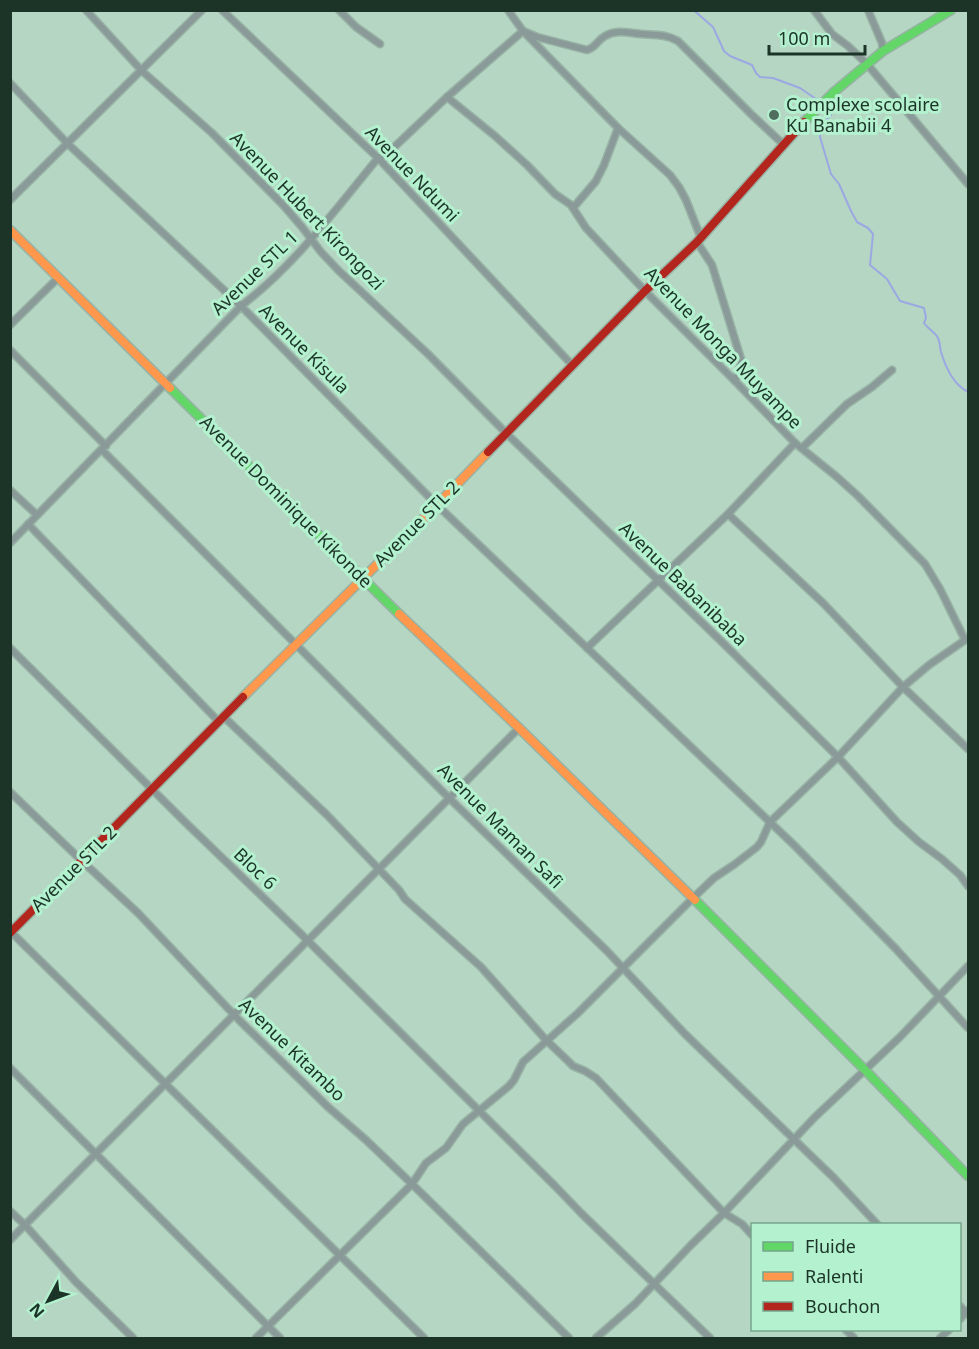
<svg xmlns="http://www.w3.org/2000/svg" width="979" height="1349" font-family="'Noto Sans',sans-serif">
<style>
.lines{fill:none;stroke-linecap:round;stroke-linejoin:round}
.stream{stroke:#9ca8e2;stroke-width:2}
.street-casing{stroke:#98b3a5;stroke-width:9}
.fast-casing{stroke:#98b3a5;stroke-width:11}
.slow-casing{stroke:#98b3a5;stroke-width:11}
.jam-casing{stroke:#98b3a5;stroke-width:11}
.street{stroke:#8a9a98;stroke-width:6}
.fast{stroke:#63d668;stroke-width:8}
.slow{stroke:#ff974d;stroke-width:8}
.jam{stroke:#b3261e;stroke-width:8}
.poi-dot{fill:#516d5e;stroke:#b3f1cf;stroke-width:2}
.labels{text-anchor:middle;stroke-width:6;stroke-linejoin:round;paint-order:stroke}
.poi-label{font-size:18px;fill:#1b3427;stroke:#b3f1cf;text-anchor:start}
.street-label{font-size:18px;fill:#1b3427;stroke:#b3f1cf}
</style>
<rect width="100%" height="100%" fill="#b4d6c3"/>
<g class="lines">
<g class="stream">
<path d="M692 10 697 13 713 27 724 51 730 56 752 65 756 73 760 77 773 78 800 88 819 101"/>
<path d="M827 103 832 104 831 115 826 121 821 129 820 137 831 174 839 184 851 211 857 222 868 228 873 234 870 265 887 279 900 301 924 308 926 318 924 323C928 329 935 332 938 338 940 342 940 348 941 352 946 368 953 384 968 392"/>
</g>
<g class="street-casing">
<g id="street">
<path d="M86 10 142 71 212 133 284 206 302 227 321 252 338 270 428 354 506 433 723 643 838 757 897 822 919 842 942 859 960 875 968 886"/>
<path d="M222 10 378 158 573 366"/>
<path d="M339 10 356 27 380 44"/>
<path d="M508 10 523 31 618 128 670 175 679 187 686 200 701 238"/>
<path d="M814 10 832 34 848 46 867 64 968 184"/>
<path d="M868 10 882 43 883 51"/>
<path d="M10 83 68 144 241 306 437 505 794 845 896 949 968 1028"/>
<path d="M447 97 495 136 527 165 555 194 571 205 586 228 645 291 735 381 795 443 728 514 587 648"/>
<path d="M10 200 202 10"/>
<path d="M573 208 596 181 604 165 618 128"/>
<path d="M697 242 712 265 741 359V364L735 381"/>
<path d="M10 325 58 278"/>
<path d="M10 350 106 446"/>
<path d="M795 443 837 477 858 496 925 564 940 589 965 640"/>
<path d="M802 448 847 404 872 387 892 370"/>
<path d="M102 450 449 798 607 951 685 1034 834 1178 877 1224"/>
<path d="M10 490 37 515"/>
<path d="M728 514 823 603 903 687 968 749"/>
<path d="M28 524 219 722"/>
<path d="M10 543 241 306C295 265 335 210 378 158L388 153 447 97 523 31 537 37 587 50C597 47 596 41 605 36 617 29 628 33 641 34 654 35 666 34 678 41L752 115 783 144"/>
<path d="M10 648 185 822 300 933 555 1186 581 1213 710 1338"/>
<path d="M224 717 327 815 399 890 405 899 481 967 546 1040 567 1060 573 1066 585 1071 596 1078 724 1213 742 1224 752 1235"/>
<path d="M10 792 82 861 138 913 239 1020 328 1107 366 1140 412 1184 256 1338"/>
<path d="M10 931 424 1338"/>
<path d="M10 1068 280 1338"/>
<path d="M10 1211 25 1225 76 1282 133 1338"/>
<path d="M10 1240 519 728"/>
<path d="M960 1306 968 1315"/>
<path d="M960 1319 968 1310"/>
<path d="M846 1330 854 1338"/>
<path d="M569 1338 412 1184 426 1163 446 1148 463 1124 509 1086 514 1080 523 1062 578 1013 693 898 714 878 735 864 757 847 761 842 770 822 838 757 903 687 929 665 968 638"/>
<path d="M596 1338 635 1304 691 1245 724 1213 815 1117 900 1037 968 966"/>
<path d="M940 1338 949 1330"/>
</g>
</g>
<g class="fast-casing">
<g id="fast">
<path d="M804 122 834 92 883 51 951 10"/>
<path d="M170 388 399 614"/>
<path d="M695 900 865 1070 968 1176"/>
</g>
</g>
<g class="slow-casing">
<g id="slow">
<path d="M10 230 170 388"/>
<path d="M399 614 519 728 695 900"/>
<path d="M243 697 437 505 488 452"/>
</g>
</g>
<g class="jam-casing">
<g id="jam">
<path d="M488 452 645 291 697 242 804 122"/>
<path d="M10 933 243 697"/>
</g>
</g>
<use href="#street" class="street"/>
<use href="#fast" class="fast"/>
<use href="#slow" class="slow"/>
<use href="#jam" class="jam"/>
</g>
<circle class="poi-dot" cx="774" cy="115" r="6"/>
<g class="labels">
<g class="poi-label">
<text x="786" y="111">Complexe scolaire<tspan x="786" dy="21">Ku Banabii 4</tspan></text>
</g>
<g class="street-label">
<text transform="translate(412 174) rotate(46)" y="6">Avenue Ndumi</text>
<text transform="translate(307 211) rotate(46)" y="6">Avenue Hubert Kirongozi</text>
<text transform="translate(255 273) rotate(-44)" y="6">Avenue STL 1</text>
<text transform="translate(723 348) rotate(46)" y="6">Avenue Monga Muyampe</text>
<text transform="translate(304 349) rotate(45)" y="6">Avenue Kisula</text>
<text transform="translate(286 502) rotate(45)" y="6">Avenue Dominique Kikonde</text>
<text transform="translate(417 524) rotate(-45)" y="6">Avenue STL 2</text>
<text transform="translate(683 584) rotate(44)" y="6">Avenue Babanibaba</text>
<text transform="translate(500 826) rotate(45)" y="6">Avenue Maman Safi</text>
<text transform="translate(74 869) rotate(-45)" y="6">Avenue STL 2</text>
<text transform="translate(255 869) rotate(44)" y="6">Bloc 6</text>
<text transform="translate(292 1050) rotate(44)" y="6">Avenue Kitambo</text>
</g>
</g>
<rect width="979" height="1349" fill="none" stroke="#1b3427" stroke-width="24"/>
<rect x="751" y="1223" width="210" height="108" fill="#b3f1cf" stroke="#76a58c" stroke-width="1.5"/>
<rect x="763" y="1242" width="30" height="9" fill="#63d668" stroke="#76a58c" stroke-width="1.5"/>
<text x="805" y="1253" font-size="18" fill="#1b3427">Fluide</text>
<rect x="763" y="1272" width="30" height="9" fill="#ff974d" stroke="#76a58c" stroke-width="1.5"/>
<text x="805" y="1283" font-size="18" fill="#1b3427">Ralenti</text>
<rect x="763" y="1302" width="30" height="9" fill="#b3261e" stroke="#76a58c" stroke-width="1.5"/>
<text x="805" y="1313" font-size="18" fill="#1b3427">Bouchon</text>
<g transform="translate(48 1301) rotate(229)" stroke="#b3f1cf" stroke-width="4.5" paint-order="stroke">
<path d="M0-4.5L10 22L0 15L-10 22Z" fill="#1b3427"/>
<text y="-9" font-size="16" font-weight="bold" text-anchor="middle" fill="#1b3427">N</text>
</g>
<path d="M769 45v9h96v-9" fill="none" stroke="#1b3427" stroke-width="3"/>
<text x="778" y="45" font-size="18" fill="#1b3427" stroke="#b3f1cf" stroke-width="4.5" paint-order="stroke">100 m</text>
</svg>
